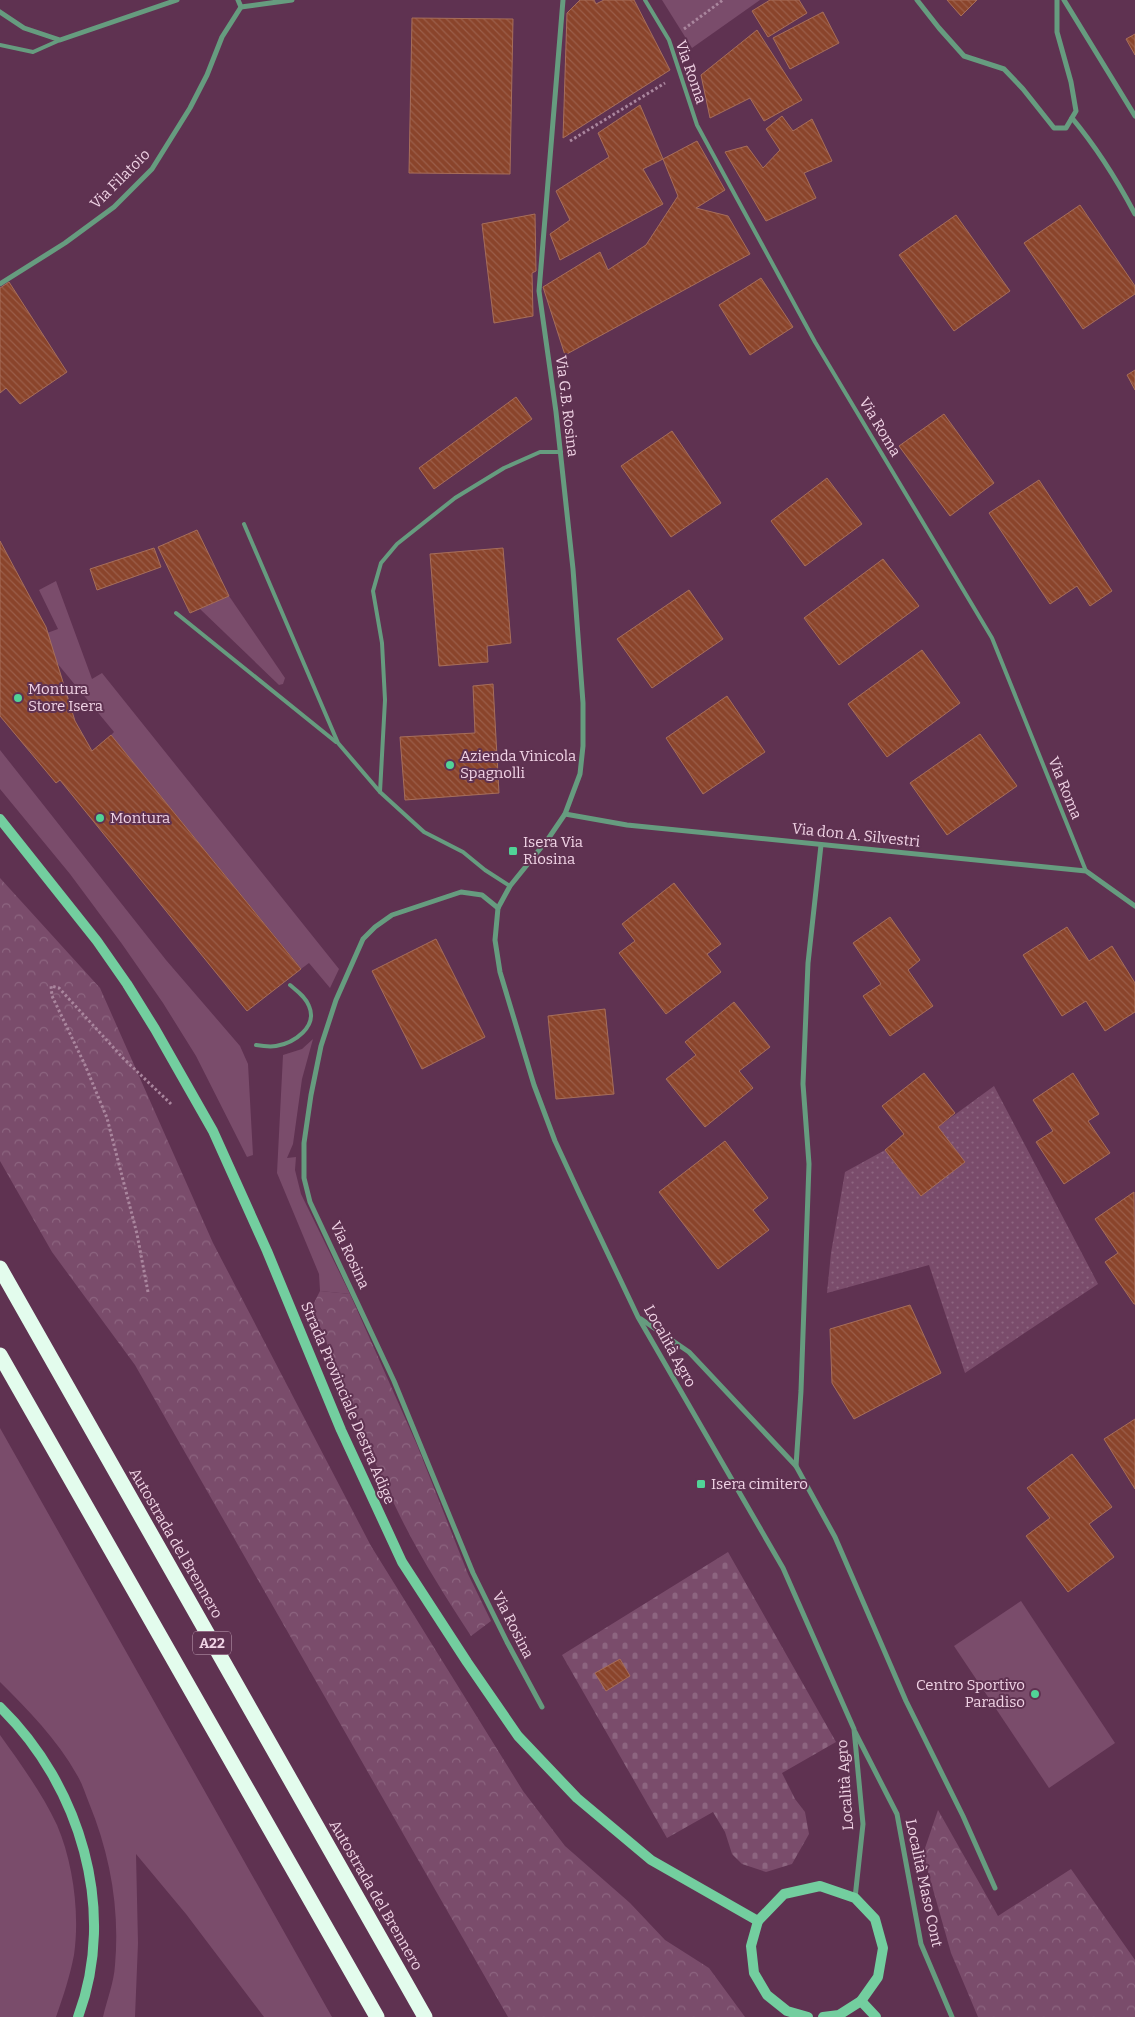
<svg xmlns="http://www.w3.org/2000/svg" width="1135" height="2017" font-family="Bitter,serif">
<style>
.green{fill:#7a4c6b}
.forest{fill:url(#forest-crowns)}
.cemetery{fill:url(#cemetery-stones)}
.garden{fill:url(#garden-dots)}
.building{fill:url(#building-back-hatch);stroke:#a76e5a}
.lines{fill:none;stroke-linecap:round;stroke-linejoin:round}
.path{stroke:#aa869e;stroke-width:3;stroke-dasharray:2.5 2.5;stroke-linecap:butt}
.lane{stroke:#669c7f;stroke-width:4}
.street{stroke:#669c7f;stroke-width:5}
.secondary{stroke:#73ce9f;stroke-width:10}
.highway{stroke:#e3fced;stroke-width:15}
.poi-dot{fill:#51d397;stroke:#5f3251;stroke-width:2}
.labels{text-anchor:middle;stroke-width:4;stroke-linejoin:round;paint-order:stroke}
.shield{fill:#5f3251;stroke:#c4a3b9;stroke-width:1}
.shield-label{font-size:14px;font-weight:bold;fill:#f0d3e5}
.street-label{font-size:15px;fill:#f0d3e5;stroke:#5f3251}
.poi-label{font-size:15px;fill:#f0d3e5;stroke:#5f3251;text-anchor:start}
</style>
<defs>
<pattern id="forest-crowns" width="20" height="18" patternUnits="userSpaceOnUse" patternTransform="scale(1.25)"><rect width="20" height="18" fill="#7a4c6b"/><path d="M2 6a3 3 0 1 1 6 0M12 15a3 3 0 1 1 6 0" fill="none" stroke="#8d6580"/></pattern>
<pattern id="cemetery-stones" width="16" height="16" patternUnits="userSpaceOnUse" patternTransform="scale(1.25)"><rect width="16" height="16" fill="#7a4c6b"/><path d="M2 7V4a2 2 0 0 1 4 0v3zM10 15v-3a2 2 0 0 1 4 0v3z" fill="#8d6580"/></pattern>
<pattern id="garden-dots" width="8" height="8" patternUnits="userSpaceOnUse" patternTransform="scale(1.25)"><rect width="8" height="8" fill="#7a4c6b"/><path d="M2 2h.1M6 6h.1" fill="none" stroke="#8d6580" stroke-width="1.8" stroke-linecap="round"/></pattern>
<pattern id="building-back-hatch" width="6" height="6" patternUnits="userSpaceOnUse" patternTransform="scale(1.25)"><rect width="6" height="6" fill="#8a442b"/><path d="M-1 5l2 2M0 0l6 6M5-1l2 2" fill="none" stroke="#9b5e4a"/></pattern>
</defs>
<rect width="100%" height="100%" fill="#5f3251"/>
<g class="green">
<path d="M662 0H760L692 48Z"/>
<path d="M56 581 92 679 102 673 339 969 330 988 309 963 301 969 300 967 111 735 114 732 57 663 47 633 58 629 39 590Z"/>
<path d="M229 596 285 678 283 684 279 685 200 609Z"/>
<path d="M0 750 166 960 240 1046 248 1064 253 1155 247 1157 196 1056 163 1003 122 944 70 874 0 789Z"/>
<path d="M313 1039 302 1079 293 1144 287 1158 296 1157 295 1170 301 1194 350 1294 320 1291 319 1274 277 1173 283 1055 302 1049Z"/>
<path d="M0 1428 332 2017H264L186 1914 136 1854 138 1943 135 2017H103C107 2000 114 1982 115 1965 120 1909 110 1854 89 1803 85 1793 82 1783 77 1775 57 1739 28 1710 0 1682Z"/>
<path d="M1021 1601 1115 1743 1049 1788 954 1646Z"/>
<path d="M0 1735C20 1763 42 1793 57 1825 73 1862 80 1914 74 1955 70 1976 63 1997 56 2017H0Z"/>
</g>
<g class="forest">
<path d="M0 878 100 988 213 1243 371 1546 523 1791 565 1846 630 1903 665 1940 709 1968 745 2017H508L135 1365 52 1252 0 1161Z"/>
<path d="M320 1291 350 1294 417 1445 468 1574 491 1621 471 1636C445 1596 420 1557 399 1514 366 1448 341 1376 312 1307Z"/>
<path d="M938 1810 998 1916 1071 1869 1135 1960V2017H978L951 1953 923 1854Z"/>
</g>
<path class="cemetery" d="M728 1552 836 1742 782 1773 795 1799 805 1812 809 1834 792 1864 766 1872 742 1864 732 1854 725 1832 713 1812 667 1838 562 1655Z"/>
<path class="garden" d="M994 1086 1098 1284 965 1373 929 1265 827 1293 831 1253 845 1172 885 1150 921 1196 965 1162 938 1127Z"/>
<g class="building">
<path d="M580 0H594L596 4 604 0H634L670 70 563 138 567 13Z"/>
<path d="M770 0H799L807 13 768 37 752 11Z"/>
<path d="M947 0H977L961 16Z"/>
<path d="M823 12 839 43 790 69 773 38Z"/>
<path d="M412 18 513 19 510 174 409 173Z"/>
<path d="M757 30 802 100 764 121 750 98 710 118 701 75Z"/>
<path d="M1135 34V55L1126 39Z"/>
<path d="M640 105 663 159 643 169 663 204 560 260 550 234 570 220 556 191 609 157 598 133Z"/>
<path d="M782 116 793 131 812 119 832 161 804 173 816 198 766 221 725 152 747 146 763 168 780 150 766 129Z"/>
<path d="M697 141 725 190 696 208 728 216 750 254 565 355 543 287 600 252 608 270 646 245 678 196 663 159Z"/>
<path d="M1080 205 1135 286V294L1083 329 1024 243Z"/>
<path d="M535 214 536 271 532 273 533 316 494 323 482 224Z"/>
<path d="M956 215 1010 291 954 331 899 255Z"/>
<path d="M761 278 793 327 750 355 719 305Z"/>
<path d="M9 282 67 372 20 404 6 388 0 393V288Z"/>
<path d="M1135 370V390L1127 375Z"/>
<path d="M516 397 532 419 434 489 419 468Z"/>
<path d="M944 414 994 483 950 516 899 446Z"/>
<path d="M672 431 721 503 671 537 621 466Z"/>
<path d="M827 478 862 524 805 566 771 521Z"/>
<path d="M1039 480 1112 591 1090 606 1077 586 1050 604 989 513Z"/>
<path d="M197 530 229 596 190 613 158 547Z"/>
<path d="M0 541 46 627 75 721 92 751 111 735 301 969 247 1011 60 780 56 783 0 716Z"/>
<path d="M154 548 161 567 97 590 90 569Z"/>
<path d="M503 548 511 643 487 646 488 662 439 666 430 554Z"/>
<path d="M883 559 919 606 839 665 804 618Z"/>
<path d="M689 590 723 639 652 688 617 639Z"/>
<path d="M922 650 960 703 887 757 848 704Z"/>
<path d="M493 684 499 793 405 800 400 737 475 733 473 686Z"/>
<path d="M727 696 765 752 703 794 666 738Z"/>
<path d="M980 734 1017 786 947 835 910 783Z"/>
<path d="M674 883 721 944 707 954 721 972 666 1014 619 953 635 941 622 924Z"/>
<path d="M890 917 920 960 908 970 933 1006 890 1036 863 996 881 984 853 943Z"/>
<path d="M1067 927 1089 961 1112 946 1135 983V1012L1105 1031 1086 1001 1062 1016 1023 955Z"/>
<path d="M436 939 485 1037 422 1069 372 971Z"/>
<path d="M734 1002 770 1047 739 1071 753 1088 705 1127 666 1079 696 1055 685 1042Z"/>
<path d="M605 1009 614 1094 556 1099 548 1016Z"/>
<path d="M924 1073 955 1113 938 1127 965 1162 921 1196 885 1150 904 1134 882 1106Z"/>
<path d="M1073 1073 1099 1114 1088 1121 1110 1153 1064 1184 1036 1142 1053 1131 1033 1100Z"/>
<path d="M725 1141 768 1198 753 1210 769 1230 718 1269 659 1192Z"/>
<path d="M1134 1192 1135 1304H1134L1105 1262 1118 1253 1095 1219Z"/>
<path d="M910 1305 941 1373 854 1419 832 1383 830 1329Z"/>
<path d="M1135 1419V1489L1104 1439Z"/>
<path d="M1072 1454 1112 1507 1089 1524 1114 1557 1068 1592 1026 1536 1050 1518 1027 1488Z"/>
<path d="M620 1659 630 1676 606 1691 595 1673Z"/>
</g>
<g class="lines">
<g class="path">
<path d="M684 29 723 0"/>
<path d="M570 141 665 83"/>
<path d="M148 1292 137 1234 107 1118 85 1065 52 996 51 986 59 988 123 1058 171 1104"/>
</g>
<g class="lane">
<path d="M645 0 669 40 697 125 815 342 992 638 1086 871"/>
<path d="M0 45 33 52 60 40"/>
<path d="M244 524 338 743 380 792"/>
<path d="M176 613 336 742"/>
<path d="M510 886 485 870 463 852 424 832 380 792 385 700 382 643 373 591 381 563 397 544 455 498 504 468 540 452H561"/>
<path d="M256 1045C262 1046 270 1047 276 1046 294 1043 318 1027 309 1006 305 996 297 991 290 985"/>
</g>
<g class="street">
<path d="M563 0 539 291 556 412 573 569 583 703V746L580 774 565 814 548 839 510 886 498 908 495 940 500 972 534 1085 555 1141 580 1195 638 1317 783 1568 854 1729 863 1824 855 1898"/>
<path d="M917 0 939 28 964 56 1004 69 1023 89 1054 128H1066L1076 111 1071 82 1057 32V0"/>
<path d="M1064 0 1135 116"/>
<path d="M241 7 292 0"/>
<path d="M0 12 24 28 60 40 177 0"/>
<path d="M1072 118C1097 148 1117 180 1135 214"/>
<path d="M0 284 65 243 114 207 152 169 190 108 207 75 222 37 241 7 238 0"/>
<path d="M565 814 627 825 1086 871 1135 906"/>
<path d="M498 908 482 895 461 892 392 915 375 927 363 939 336 1000 321 1046 311 1095 304 1143V1178L310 1202 394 1381 473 1573 507 1642 542 1707"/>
<path d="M641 1319 689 1352 796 1466 835 1537 906 1701 963 1816 995 1888"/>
<path d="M796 1466 801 1391 809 1164 803 1084 808 963 821 845"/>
<path d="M855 1732 897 1814 921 1944 952 2017"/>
</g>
<g class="secondary">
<path d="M0 819 97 941 127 984 155 1029 213 1131 267 1251 341 1430 402 1562 467 1662 518 1736 577 1798 651 1860 758 1921"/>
<path d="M0 1707C80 1785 118 1910 78 2017"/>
<path d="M861 2001 876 2017"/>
<path d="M808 2017 787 2011 767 1995 754 1973 751 1946 758 1921 784 1894 820 1886 855 1898 875 1919 883 1948 878 1977 861 2001 839 2015 823 2017"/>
</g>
<g class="highway">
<path d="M0 1268 425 2017"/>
<path d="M0 1355 377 2017"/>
</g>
</g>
<g class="poi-dot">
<circle cx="18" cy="698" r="5"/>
<circle cx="450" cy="765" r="5"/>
<circle cx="100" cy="818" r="5"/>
<rect x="508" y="846" width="10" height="10" rx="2.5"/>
<rect x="696" y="1479" width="10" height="10" rx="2.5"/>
<circle cx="1035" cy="1694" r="5"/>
</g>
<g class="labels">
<rect class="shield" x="193" y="1631.5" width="38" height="23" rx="4"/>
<g class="shield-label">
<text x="212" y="1648">A22</text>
</g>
<g class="street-label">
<text transform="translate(691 72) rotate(71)" y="5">Via Roma</text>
<text transform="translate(120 179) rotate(-45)" y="5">Via Filatoio</text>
<text transform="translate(567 406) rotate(83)" y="5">Via G.B. Rosina</text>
<text transform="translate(880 427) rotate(59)" y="5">Via Roma</text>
<text transform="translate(1065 788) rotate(68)" y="5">Via Roma</text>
<text transform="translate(856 835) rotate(6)" y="5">Via don A. Silvestri</text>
<text transform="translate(350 1255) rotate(65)" y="5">Via Rosina</text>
<text transform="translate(670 1346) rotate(61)" y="5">Località Agro</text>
<text transform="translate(348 1403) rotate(67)" y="5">Strada Provinciale Destra Adige</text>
<text transform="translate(176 1543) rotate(60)" y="5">Autostrada del Brennero</text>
<text transform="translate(513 1625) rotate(63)" y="5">Via Rosina</text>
<text transform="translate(845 1785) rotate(-94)" y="5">Località Agro</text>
<text transform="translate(924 1883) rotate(78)" y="5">Località Maso Cont</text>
<text transform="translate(376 1895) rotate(60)" y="5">Autostrada del Brennero</text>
</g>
<g class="poi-label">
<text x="28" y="694">Montura<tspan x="28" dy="17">Store Isera</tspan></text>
<text x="460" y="761">Azienda Vinicola<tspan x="460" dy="17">Spagnolli</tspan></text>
<text x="110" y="823">Montura</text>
<text x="523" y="847">Isera Via<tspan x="523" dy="17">Riosina</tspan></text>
<text x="711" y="1489">Isera cimitero</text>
<text x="1025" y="1690" text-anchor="end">Centro Sportivo<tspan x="1025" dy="17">Paradiso</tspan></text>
</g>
</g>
</svg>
